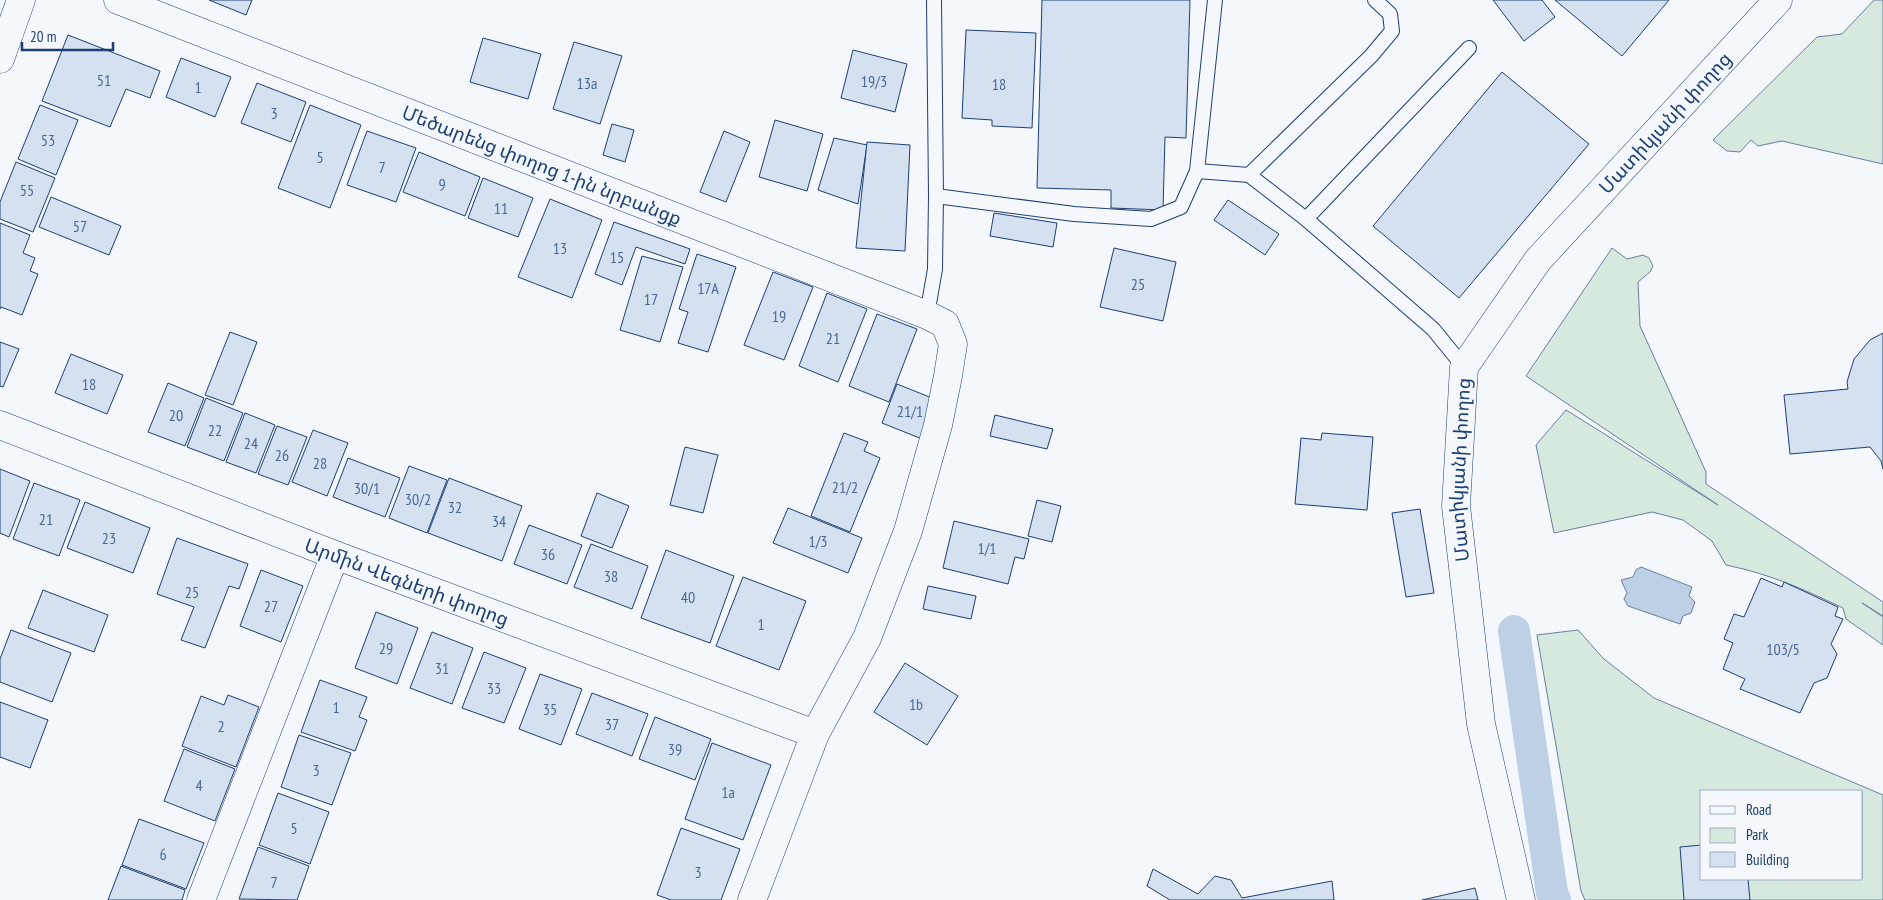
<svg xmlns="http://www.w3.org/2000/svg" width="1883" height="900" font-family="'PT Sans Narrow','Noto Sans Armenian',sans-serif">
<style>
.green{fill:#d7e8df;stroke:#687fa3;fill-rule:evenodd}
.water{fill:#bed0e5;stroke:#687fa3}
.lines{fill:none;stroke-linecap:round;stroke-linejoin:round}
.canal{stroke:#bed0e5;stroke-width:32}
.building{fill:#d5e0f0;stroke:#1d3f73}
.service-casing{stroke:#1d3f73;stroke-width:16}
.minor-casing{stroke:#1d3f73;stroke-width:29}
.service{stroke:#f4f7fb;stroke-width:14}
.minor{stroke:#f4f7fb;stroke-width:28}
.labels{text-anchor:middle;stroke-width:4;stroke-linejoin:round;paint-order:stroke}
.number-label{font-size:16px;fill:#4b6792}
.street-label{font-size:19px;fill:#1d3f73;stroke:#f4f7fb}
</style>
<rect width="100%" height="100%" fill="#f4f7fb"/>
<g class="green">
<path d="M1874 0H1883V164L1782 141 1758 146 1751 140 1740 152 1727 151 1713 140 1817 37 1842 34Z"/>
<path d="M1612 248 1627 259 1643 255 1649 258 1653 266 1650 272 1638 282 1640 326 1706 472V484L1883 602V616L1862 603 1883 617V645L1846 619 1843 608C1803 589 1770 574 1726 565L1712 541 1683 520 1652 512 1554 533 1536 445 1566 410 1718 505 1526 376Z"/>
<path d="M1578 630 1604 659 1654 698 1883 795V900H1585L1581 891 1537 635ZM1702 791H1862V879H1702Z"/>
</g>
<path class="water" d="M1641 567 1692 587 1689 596 1695 602 1691 613 1683 616 1680 624 1628 606 1624 599 1627 593 1621 580 1633 577 1636 570Z"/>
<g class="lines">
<path class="canal" d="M1514 631 1552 893 1555 900"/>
</g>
<g class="building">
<path d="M209 0H252L246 15Z"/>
<path d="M1042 0H1190L1186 138 1165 137 1163 210 1111 208V190L1037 188Z"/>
<path d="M1493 0H1542L1555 17 1524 41Z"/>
<path d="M1555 0H1669L1622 56Z"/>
<path d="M966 30 1036 33 1032 128 992 126V120L962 118Z"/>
<path d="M68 35 160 71 150 98 126 89 110 127 42 101Z"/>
<path d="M483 38 541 54 528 99 470 82Z"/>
<path d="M574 42 622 56 600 124 553 109Z"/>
<path d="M853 50 907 64 895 112 841 98Z"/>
<path d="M181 58 231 77 215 117 166 97Z"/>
<path d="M1502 72 1589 144 1459 298 1373 226Z"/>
<path d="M257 83 306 102 291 142 241 123Z"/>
<path d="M40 105 78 120 56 175 18 159Z"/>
<path d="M310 105 361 125 330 208 278 188Z"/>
<path d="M775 120 823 134 807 191 759 177Z"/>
<path d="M612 124 634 130 625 162 603 155Z"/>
<path d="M367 131 416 148 396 202 347 185Z"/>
<path d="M724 131 750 142 726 202 700 192Z"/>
<path d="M834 138 867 145 858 204 818 190Z"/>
<path d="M867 142 910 145 905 251 856 248Z"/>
<path d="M419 152 480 177 465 216 403 192Z"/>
<path d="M16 162 55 178 33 232 0 219V202Z"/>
<path d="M483 178 533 198 518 237 468 218Z"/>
<path d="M51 197 121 226 109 255 39 227Z"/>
<path d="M550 199 602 220 572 298 518 277Z"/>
<path d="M1228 200 1279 234 1265 255 1214 220Z"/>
<path d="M994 213 1057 223 1053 247 990 236Z"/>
<path d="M614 222 690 249 685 264 636 247 622 285 595 274Z"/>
<path d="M0 223 30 235 23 253 35 258 30 271 38 274 22 315 1 307 0 309Z"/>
<path d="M1114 248 1176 262 1163 321 1100 307Z"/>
<path d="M697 254 736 267 708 352 678 343 688 312 679 309Z"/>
<path d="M642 256 683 267 660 342 620 330Z"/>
<path d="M773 272 813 287 784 360 744 345Z"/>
<path d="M827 293 867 309 838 382 799 366Z"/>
<path d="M877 314 917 329 889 402 849 386Z"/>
<path d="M230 332 257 342 233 405 205 395Z"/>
<path d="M1883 333V469L1881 461 1870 447 1790 454 1784 395 1848 389 1847 382 1854 359 1870 340Z"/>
<path d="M0 342 19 349 3 387 0 386Z"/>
<path d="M71 354 123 375 107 414 55 393Z"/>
<path d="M168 383 204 398 185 446 148 432Z"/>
<path d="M897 384 937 400 922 439 882 423Z"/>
<path d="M206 398 243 413 224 461 187 447Z"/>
<path d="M245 413 275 425 256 473 226 462Z"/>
<path d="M995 415 1053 429 1047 449 990 436Z"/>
<path d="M277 426 307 437 288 485 258 474Z"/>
<path d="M313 430 348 443 327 496 292 482Z"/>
<path d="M844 433 868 442 864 451 880 458 850 532 811 516Z"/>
<path d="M1322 433 1373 437 1367 510 1295 504 1301 438 1321 440Z"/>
<path d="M685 447 718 455 703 513 670 505Z"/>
<path d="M348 458 400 478 385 517 333 497Z"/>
<path d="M409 466 447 480 427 533 389 518Z"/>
<path d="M0 469 30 481 9 537 0 533Z"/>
<path d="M449 478 522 506 502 561 428 533Z"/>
<path d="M34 483 80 500 59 556 13 539Z"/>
<path d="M597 493 629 506 612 548 581 536Z"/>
<path d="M1037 500 1061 506 1052 542 1028 536Z"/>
<path d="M85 502 150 528 133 573 67 548Z"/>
<path d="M788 508 862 538 848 573 773 543Z"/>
<path d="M1420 509 1434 593 1406 597 1392 513Z"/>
<path d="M954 521 1029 539 1024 559 1015 557 1008 584 943 568Z"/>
<path d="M529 525 582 545 567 584 514 564Z"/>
<path d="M177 538 248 564 239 589 229 586 205 648 181 640 194 607 157 594Z"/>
<path d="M591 544 648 566 632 609 574 587Z"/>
<path d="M666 550 734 576 710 643 641 618Z"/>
<path d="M261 570 303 586 281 642 240 626Z"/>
<path d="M743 577 806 601 779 670 716 646Z"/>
<path d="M1761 578 1782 587 1784 582 1838 607 1835 616 1843 619 1831 644 1837 654 1827 678 1814 683 1800 713 1740 689 1745 679 1723 669 1733 643 1724 639 1734 614 1744 617Z"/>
<path d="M928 586 976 596 971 619 923 609Z"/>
<path d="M43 590 108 615 94 652 28 628Z"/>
<path d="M376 612 418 628 397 684 355 668Z"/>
<path d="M11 630 71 653 52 702 0 682V659Z"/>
<path d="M432 632 473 648 452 704 410 688Z"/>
<path d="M484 652 526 668 504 723 462 708Z"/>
<path d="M905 663 958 696 927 745 874 712Z"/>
<path d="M540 674 582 689 561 745 519 729Z"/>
<path d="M320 680 367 697 359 717 367 720 355 751 301 732Z"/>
<path d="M592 693 648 714 632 756 576 734Z"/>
<path d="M228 695 259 707 236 767 182 746 201 696 224 705Z"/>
<path d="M0 702 48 720 30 768 0 757Z"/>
<path d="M655 717 711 739 695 780 639 759Z"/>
<path d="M299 735 351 753 332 805 281 787Z"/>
<path d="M712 743 771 765 743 840 685 819Z"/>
<path d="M184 749 235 769 215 821 164 801Z"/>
<path d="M278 793 329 812 310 864 259 845Z"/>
<path d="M139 819 204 843 186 889 122 865Z"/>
<path d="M681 828 740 849 721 900H671L657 895Z"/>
<path d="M1702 845V879H1748L1750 900H1684L1680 847Z"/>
<path d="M258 847 309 866 297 900 239 899Z"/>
<path d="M121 866 185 890 182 900H108Z"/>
<path d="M1153 869 1198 894 1215 876 1231 880 1242 898 1332 881 1334 900H1170L1147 886Z"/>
<path d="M1475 888 1478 900H1422Z"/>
</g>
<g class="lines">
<g class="service-casing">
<g id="service">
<path d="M1197 171 1249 175 1371 56 1392 31 1390 14 1375 0"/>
<path d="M1249 175 1306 219 1433 329 1464 367"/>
<path d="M936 196 1074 214 1151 219 1181 207 1197 171 1215 0"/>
<path d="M1306 219 1469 48"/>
<path d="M927 315 935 269 936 196 934 0"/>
</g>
</g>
<g class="minor-casing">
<g id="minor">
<path id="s1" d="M118 0 927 315 945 324 953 344 948 376 938 425 908 531 867 638 815 734 752 900"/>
<path d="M0 59 21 0"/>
<path id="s2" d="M0 425 335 555 815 734"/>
<path d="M201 900 335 555"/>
<path id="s3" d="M1521 900 1481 724 1456 506 1464 367 1538 260 1778 0"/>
</g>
</g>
<use href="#service" class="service"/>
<use href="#minor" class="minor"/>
</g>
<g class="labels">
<g class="number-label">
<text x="104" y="86">51</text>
<text x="874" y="87">19/3</text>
<text x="587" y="89">13a</text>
<text x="999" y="90">18</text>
<text x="198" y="93">1</text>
<text x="274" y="119">3</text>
<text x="48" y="146">53</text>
<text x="320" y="163">5</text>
<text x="382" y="173">7</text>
<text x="442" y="190">9</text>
<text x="27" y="196">55</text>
<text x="501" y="214">11</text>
<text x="80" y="232">57</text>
<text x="560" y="254">13</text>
<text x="617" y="263">15</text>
<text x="1138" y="290">25</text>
<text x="708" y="294">17A</text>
<text x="651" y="305">17</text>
<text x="779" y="322">19</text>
<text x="833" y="344">21</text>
<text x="89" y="390">18</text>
<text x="910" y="417">21/1</text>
<text x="176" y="421">20</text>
<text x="215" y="436">22</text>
<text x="251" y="449">24</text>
<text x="282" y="461">26</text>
<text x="320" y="469">28</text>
<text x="845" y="493">21/2</text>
<text x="367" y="494">30/1</text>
<text x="418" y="505">30/2</text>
<text x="455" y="513">32</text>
<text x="46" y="525">21</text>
<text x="499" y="527">34</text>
<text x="109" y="544">23</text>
<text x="818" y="547">1/3</text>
<text x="987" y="554">1/1</text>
<text x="548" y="560">36</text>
<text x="611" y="582">38</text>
<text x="192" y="598">25</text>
<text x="688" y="603">40</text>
<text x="271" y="612">27</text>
<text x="761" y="630">1</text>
<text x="386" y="654">29</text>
<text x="1783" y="655">103/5</text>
<text x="442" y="674">31</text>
<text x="494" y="694">33</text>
<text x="916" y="710">1b</text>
<text x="336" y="713">1</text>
<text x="550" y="715">35</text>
<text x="612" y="730">37</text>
<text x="221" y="732">2</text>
<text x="675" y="755">39</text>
<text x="316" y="776">3</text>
<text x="199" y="791">4</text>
<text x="728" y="798">1a</text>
<text x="294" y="834">5</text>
<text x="163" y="860">6</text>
<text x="698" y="878">3</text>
<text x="274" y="888">7</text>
</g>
<g class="street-label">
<text dy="7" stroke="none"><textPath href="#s3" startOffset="856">Մատիկյանի փողոց</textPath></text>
<text dy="7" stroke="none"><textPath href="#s1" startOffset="455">Մեծարենց փողոց 1-ին նրբանցք</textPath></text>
<text dy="7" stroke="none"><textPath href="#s3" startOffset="436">Մատիկյանի փողոց</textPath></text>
<text dy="7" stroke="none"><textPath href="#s2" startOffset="436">Արմին Վեգների փողոց</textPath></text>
</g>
</g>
<rect x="1700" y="790" width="162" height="90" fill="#f4f7fb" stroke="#9eadc5"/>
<rect x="1710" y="806" width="25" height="8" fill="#f4f7fb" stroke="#9eadc5"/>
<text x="1746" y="815" font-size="15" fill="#1d3f73">Road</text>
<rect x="1710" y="828" width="25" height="15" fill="#d7e8df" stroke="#9eadc5"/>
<text x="1746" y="840" font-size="15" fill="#1d3f73">Park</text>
<rect x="1710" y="852" width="25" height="15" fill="#d5e0f0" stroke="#9eadc5"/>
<text x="1746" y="865" font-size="15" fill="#1d3f73">Building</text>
<path d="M22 42v8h91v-8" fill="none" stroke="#1d3f73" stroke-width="2.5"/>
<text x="30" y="42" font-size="15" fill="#1d3f73" stroke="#f4f7fb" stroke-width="4" paint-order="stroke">20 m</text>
</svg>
